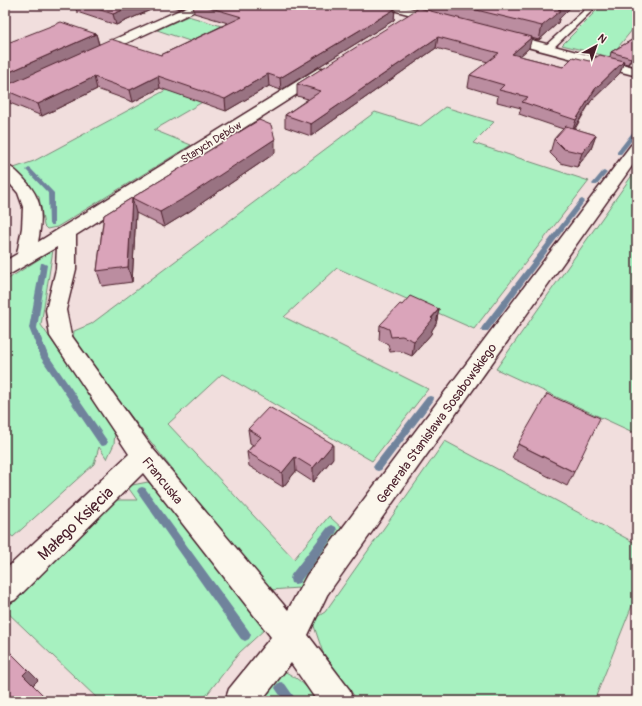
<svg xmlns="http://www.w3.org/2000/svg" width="642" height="706" font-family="Pangolin,sans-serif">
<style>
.green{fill:#a7f1c0;stroke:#788876}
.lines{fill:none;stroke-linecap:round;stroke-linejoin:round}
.stream{fill:#6f839c;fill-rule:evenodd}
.lane-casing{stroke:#4a1f2b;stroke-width:3}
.street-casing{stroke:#4a1f2b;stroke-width:3}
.lane{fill:#fbf7ec;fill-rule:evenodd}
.street{fill:#fbf7ec;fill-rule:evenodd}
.wall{fill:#bb8da0;stroke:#4a1f2b}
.shaded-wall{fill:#997382;stroke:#4a1f2b}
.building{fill:#daa4ba;stroke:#4a1f2b}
.labels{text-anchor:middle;stroke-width:3;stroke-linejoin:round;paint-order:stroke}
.far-street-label{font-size:11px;fill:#4a1f2b;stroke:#fbf7ec}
.street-label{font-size:13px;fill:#4a1f2b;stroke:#fbf7ec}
.near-street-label{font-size:16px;fill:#4a1f2b;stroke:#fbf7ec}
</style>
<rect width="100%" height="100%" fill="#f1dedd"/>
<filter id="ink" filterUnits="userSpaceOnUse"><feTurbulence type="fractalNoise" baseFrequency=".025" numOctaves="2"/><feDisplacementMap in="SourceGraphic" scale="8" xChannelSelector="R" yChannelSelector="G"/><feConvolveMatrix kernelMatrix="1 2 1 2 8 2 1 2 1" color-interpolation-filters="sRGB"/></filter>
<g filter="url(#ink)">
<g class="green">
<path d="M602 5 637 11V24L610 57 562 45Z"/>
<path d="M188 16 262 38 277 59 154 130 191 145 57 227 47 229 44 226 39 197 14 168 34 161 231 55 157 30Z"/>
<path d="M445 107 494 122 473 143 589 181 474 329 337 268 284 317 428 389 372 461 222 374 168 424 294 559 329 516 344 530 309 579 299 588 270 590 253 574 83 354 73 339 74 331 91 324 375 112 420 126Z"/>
<path d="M633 174 637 176V434L496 369Z"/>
<path d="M53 250 41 325 115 432 114 444 107 459 99 447 94 464 13 537 5 531V281Z"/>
<path d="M445 441 637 544V593L594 701H358L323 653 312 620 325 612Z"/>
<path d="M148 482 154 485 265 629 239 653 202 701H100L5 610 117 500H137L127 486Z"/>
<path d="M282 670C299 679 307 685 317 701H245Z"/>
</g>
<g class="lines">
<g class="stream">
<path d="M637 128V134L621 154H617V152L635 129Z"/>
<path d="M29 168 31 169 54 193V225H50L49 224 48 193 27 171 26 170Z"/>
<path d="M604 171 607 173 606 174 597 185H593L592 184 602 172Z"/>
<path d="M582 199 585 201 584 202 488 331H482L481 329 482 327 580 200Z"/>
<path d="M41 263H43L47 265 37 328 48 355 106 439 108 442 106 445 103 446 100 445 41 358 29 328Z"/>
<path d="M430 396 433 397 434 399 433 401 381 470 378 471 375 470 373 467 375 464 427 397Z"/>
<path d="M142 487 145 488 249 631 251 635 249 639 245 641 241 639 139 494 137 491 139 488Z"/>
<path d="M332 525 336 527 337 530 336 533 299 583 295 584 291 583 290 579 291 575 328 527Z"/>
<path d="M281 682 285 684 297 701H284L275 688 277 684Z"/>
</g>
<g class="lane-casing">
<path id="lane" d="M590 5H598L551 50H545L544 48 545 46Z"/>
</g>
<g class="street-casing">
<g id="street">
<path d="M191 5H206L204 7 96 57H88L86 54 88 51Z"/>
<path d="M380 5H399L445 18 447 20 445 22 441 23 382 7Z"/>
<path d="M501 32 637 68V76L497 39 495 36 497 33Z"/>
<path d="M322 68 327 69 329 72 327 75 76 235V269L66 310 71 335 153 449 288 610 307 575 631 145 637 143V159L327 595 308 635 349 689 353 701H317L291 663 261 701H225L229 689 271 637 143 473 15 600 5 604V570L129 454 50 336 46 310 56 269 57 247 12 273 5 275V261L17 254 22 228 23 207 18 193 5 178V165C13 167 17 172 23 178 43 199 43 215 38 242L317 69Z"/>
</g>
</g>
<use href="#lane" class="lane"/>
<use href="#street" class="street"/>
</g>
<g class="wall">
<path d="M75 5H162L116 25 77 12Z"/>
<path d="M166 5H188L179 9Z"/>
<path d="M193 5H379L395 9 394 20 281 90 269 86 226 111 160 88 133 102 97 89 42 116 5 101V44L96 34 99 44 161 55 228 23 194 13Z"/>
<path d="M422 5H571L570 8 559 19 558 23 539 40 531 38 529 48 520 56 563 67 610 57 611 52 637 37V56L628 64 623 63 620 73 591 101 575 129 596 135 591 149 577 167 560 163 550 153 554 139 563 129 519 114 521 108 497 102 498 96 468 87 470 75 488 62 436 48 311 136 285 127V115L308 99 297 96V84L422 8Z"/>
<path d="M259 120 275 153 190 211 164 227 136 213 132 282 102 286 97 271 104 215Z"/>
<path d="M402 305 439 309 436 324 432 330 431 334 412 356 400 351 390 352 388 344 379 340 380 325Z"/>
<path d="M248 429 333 458 313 482 296 471 283 487 249 466 247 452 253 445 250 443Z"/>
<path d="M518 444 574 472 567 486 512 458Z"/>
</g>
<g class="shaded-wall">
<path d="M135 5H162L116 25 113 14Z"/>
<path d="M178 5H188L179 9Z"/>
<path d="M563 5H571L570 8 559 19 558 23 539 40 542 26Z"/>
<path d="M395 9 394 20 281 90 280 78Z"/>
<path d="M96 34 99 45 5 87V74Z"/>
<path d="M438 37 436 48 311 136V124Z"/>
<path d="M532 37 529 48 509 66 512 54Z"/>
<path d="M637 51V56L628 64 631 58Z"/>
<path d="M624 61 620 73 591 101 572 132 576 120 595 89Z"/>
<path d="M268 74 269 86 226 111 225 99Z"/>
<path d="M158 76 160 88 133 102 130 90Z"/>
<path d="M94 77 97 89 42 116 38 104Z"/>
<path d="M596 135 591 149 577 167 582 153Z"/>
<path d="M275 139V153L190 211 164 227 160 212Z"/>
<path d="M132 198 136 213 132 282 128 267Z"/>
<path d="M439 309 436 324 432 330 431 334 412 356 414 341Z"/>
<path d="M333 444V458L313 482V468Z"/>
<path d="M295 457 296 471 283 487 282 473Z"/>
<path d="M28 670 38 680 33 685 23 675Z"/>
</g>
<g class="building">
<path d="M85 5H135L113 14Z"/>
<path d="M201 5H379L395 9 280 78 268 74 225 99 158 76 130 90 94 77 38 104 5 90V86L111 39 161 55 242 17Z"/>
<path d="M456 5H563L558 9 561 10 542 26Z"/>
<path d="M419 8 532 37 512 54 563 67 573 57 589 61 600 55 624 61 595 89 576 120 522 102 528 97 499 90 504 85 470 75 499 53 438 37 311 124 285 115 321 91 297 84Z"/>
<path d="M61 22 96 34 5 74V44Z"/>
<path d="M637 37V51L631 58 611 52Z"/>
<path d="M259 120 271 125 275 139 188 196 160 212 132 198 128 267 97 271 104 215Z"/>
<path d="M566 126 596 135 582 153 564 149 554 139Z"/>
<path d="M410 296 439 309 431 318 433 319 414 341 402 336 391 337 389 329 380 325 400 304 402 305Z"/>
<path d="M547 394 600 418 574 472 518 444Z"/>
<path d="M269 407 333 444 313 468 295 457 282 473 247 452 261 437 248 429Z"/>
<path d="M5 647 28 670 23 675 49 701H5Z"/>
</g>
</g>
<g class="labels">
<g class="far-street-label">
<text transform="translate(211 142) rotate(-32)" y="4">Starych Dębów</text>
</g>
<g class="street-label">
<text transform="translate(436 423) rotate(-54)" y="5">Generała Stanisława Sosabowskiego</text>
<text transform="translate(163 480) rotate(51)" y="5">Francuska</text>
</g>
<g class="near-street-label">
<text transform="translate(75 523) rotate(-44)" y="6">Małego Księcia</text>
</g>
</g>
<rect width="642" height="706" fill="none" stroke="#fbf7ec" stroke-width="20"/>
<rect x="10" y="10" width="622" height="686" fill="none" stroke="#4a1f2b" stroke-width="1.5" filter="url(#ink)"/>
<g transform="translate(596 46) rotate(40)" stroke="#fbf7ec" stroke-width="3" paint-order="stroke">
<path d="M0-3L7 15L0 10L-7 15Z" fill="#4a1f2b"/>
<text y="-6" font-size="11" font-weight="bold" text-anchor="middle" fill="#4a1f2b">N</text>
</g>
</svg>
